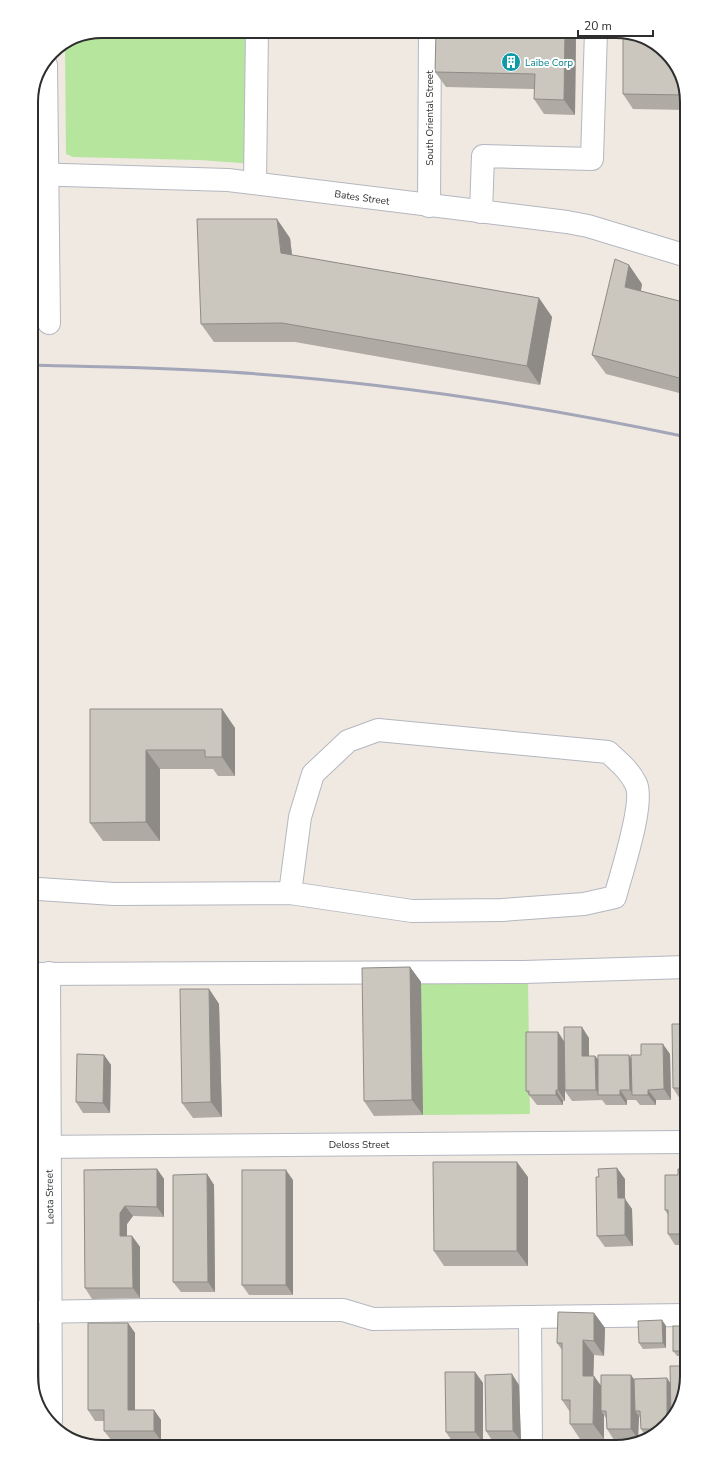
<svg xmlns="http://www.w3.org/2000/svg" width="718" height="1478" font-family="'Nunito Sans',sans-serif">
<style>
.green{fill:#b6e59e}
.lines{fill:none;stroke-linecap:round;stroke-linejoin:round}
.minor-casing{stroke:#b4b7c1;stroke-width:24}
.minor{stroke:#fff;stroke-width:22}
.rail{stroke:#a3a6b8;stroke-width:3}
.wall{fill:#afaba4}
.shaded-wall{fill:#8e8b86}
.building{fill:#cbc7bf;stroke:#8e8b86}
.labels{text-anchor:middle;stroke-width:4;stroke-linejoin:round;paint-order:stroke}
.culture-label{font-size:10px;fill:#0d838f;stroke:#fff;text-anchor:start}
.street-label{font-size:10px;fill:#2e2e2e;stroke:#fff}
.rim{fill:none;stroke:#2e2e2e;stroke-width:2}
</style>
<rect width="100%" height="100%" fill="#efe9e1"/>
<g class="green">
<path d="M102 31H256L255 164 199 160 73 157 66 154 65 43 75 36Z"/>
<path d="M528 980 530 1114 423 1115 421 982Z"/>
</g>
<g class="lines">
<g class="minor-casing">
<g id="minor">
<path d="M46 65 49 323"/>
<path d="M31 174 228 180 567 222 588 226 687 256"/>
<path d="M255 182 257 31"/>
<path d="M429 206 430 31"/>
<path d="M481 212 483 156 592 159 596 31"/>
<path d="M39 889 114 894 290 893 412 911 502 910 584 904 615 897C621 874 645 803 636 784 630 771 619 762 608 752L378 730 348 741 313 774 300 817 290 893"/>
<path d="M49 973 51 1421"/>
<path d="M31 974 524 972 687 967"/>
<path d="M31 1147 687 1142"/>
<path d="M31 1312 152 1310H343L373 1319 687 1315"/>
<path d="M530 1317 531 1447"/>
</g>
</g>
<use href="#minor" class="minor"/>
<path class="rail" d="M31 365C97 367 164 367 230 372 384 382 536 405 687 437"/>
</g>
<g class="wall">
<path d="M576 31 575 115 544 114 534 99V89L446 87 435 72Z"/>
<path d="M682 75 687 102V110L633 109 623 94Z"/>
<path d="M290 238 292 255 539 298 552 317 540 385 295 342H214L201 324Z"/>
<path d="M642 284 641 291 687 303V395L606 374 592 355Z"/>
<path d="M90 709H222L235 728V776H218L213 769H160V841H103L90 823Z"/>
<path d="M410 967 421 982 423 1115 374 1116 364 1101Z"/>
<path d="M687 982V1016H684L680 1011Z"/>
<path d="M209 989 219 1004 222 1117 193 1118 182 1103Z"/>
<path d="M687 1024V1099H680L673 1088Z"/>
<path d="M558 1032 564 1041 589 1038V1056H595L598 1059 632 1058 670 1054 671 1100H656V1105H640L636 1100H627V1105H606L602 1100 572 1101 565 1091V1101H563V1105H537L526 1091Z"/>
<path d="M104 1055 111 1065 110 1113H83L76 1102Z"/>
<path d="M157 1169 164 1179V1217L133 1216 127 1224V1236H132L140 1247V1298L92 1299 85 1288 84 1170Z"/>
<path d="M687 1169V1245H675L668 1234V1215L665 1210 678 1175Z"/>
<path d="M207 1174 214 1185 215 1292H181L173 1282Z"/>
<path d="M528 1177V1266H444L434 1251Z"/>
<path d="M625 1179V1199L632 1209 633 1246 605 1247 597 1236Z"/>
<path d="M293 1180V1295H249L242 1285Z"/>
<path d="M594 1313 605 1328 604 1356 594 1355 593 1376 601 1386 634 1379 667 1378 670 1384 675 1416 647 1438 641 1429V1419L639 1416 638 1439 614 1440 607 1429 606 1418 604 1415V1439H580L570 1424V1412L562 1400V1350L557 1343Z"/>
<path d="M662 1320 666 1326V1348L643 1349 639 1343Z"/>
<path d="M128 1323 135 1333V1410H154L161 1420V1441H112L104 1431V1421H95L88 1410Z"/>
<path d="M687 1326V1356H677L673 1351Z"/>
<path d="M475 1372 483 1383V1442L453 1443 446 1432Z"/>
<path d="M519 1385 521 1441 493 1442 486 1431Z"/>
</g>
<g class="shaded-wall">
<path d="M565 31H576L575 115 564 100Z"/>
<path d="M277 219 290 238 294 272 281 253Z"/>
<path d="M629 265 642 284 638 306 625 287Z"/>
<path d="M539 298 552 317 540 385 527 366Z"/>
<path d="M222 709 235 728V776L222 757Z"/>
<path d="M146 750 160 769V841L146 822Z"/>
<path d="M410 967 421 982 423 1115 412 1100Z"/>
<path d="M209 989 219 1004 222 1117 211 1102Z"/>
<path d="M582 1027 589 1038V1066L582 1056Z"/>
<path d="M558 1032 565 1043V1101L558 1090Z"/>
<path d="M663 1044 670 1054 671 1100 664 1089Z"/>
<path d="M104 1055 111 1065 110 1113 103 1103Z"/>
<path d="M629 1055 636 1065 633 1095 630 1090Z"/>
<path d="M595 1056 603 1066 599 1095 596 1090Z"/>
<path d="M556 1090 563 1101V1105L556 1095Z"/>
<path d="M620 1090 627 1100V1105L620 1095Z"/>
<path d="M648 1090 656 1100V1105L648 1095Z"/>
<path d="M517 1162 528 1177V1266L517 1251Z"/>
<path d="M617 1168 625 1179V1199L632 1209 633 1246 625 1235 618 1198Z"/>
<path d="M157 1169 164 1179V1217L157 1207Z"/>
<path d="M286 1170 293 1180V1295L286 1285Z"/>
<path d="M207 1174 214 1185 215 1292 208 1282Z"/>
<path d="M125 1206 133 1216 127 1224V1247L120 1236V1213Z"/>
<path d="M132 1236 140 1247V1298L133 1288Z"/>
<path d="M594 1313 605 1328 604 1356 594 1341Z"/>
<path d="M662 1320 666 1326V1348L663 1343Z"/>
<path d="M128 1323 135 1333V1420L128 1410Z"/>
<path d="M583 1340 594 1355 593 1391 583 1376Z"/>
<path d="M475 1372 483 1383V1442L475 1432Z"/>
<path d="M512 1374 519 1385 521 1441 513 1431Z"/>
<path d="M631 1375 639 1386 635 1411 639 1416 638 1439 631 1429Z"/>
<path d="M594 1376 605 1391 601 1411 604 1415V1439L593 1424Z"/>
<path d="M667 1378 674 1389V1416L667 1422Z"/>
<path d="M154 1410 161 1420V1441L154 1431Z"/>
</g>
<g class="building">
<path d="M436 31H565L564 100 534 99 535 74 435 72Z"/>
<path d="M623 34H629L659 46 682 75 686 95 623 94Z"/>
<path d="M197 219H277L281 253 539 298 527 366 282 323 201 324Z"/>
<path d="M615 259 629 265 625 287 687 303V380L592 355Z"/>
<path d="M90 709H222V757H205V750H146V822L90 823Z"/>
<path d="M410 967 412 1100 364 1101 362 968Z"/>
<path d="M687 982V1011H680V983Z"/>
<path d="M180 989H209L211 1102 182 1103Z"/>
<path d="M672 1024H687V1088H673Z"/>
<path d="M564 1027H582V1056H595L596 1090H565Z"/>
<path d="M526 1032H558V1090H556V1095H529V1091H526Z"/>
<path d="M641 1044H663L664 1089 648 1090V1095H632L631 1055H641Z"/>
<path d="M77 1054 104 1055 103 1103 76 1102Z"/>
<path d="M598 1055H629L630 1090H620V1095H598Z"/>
<path d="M433 1162H517V1251H434Z"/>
<path d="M617 1168 618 1198H625V1235L597 1236 596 1177H599L598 1169Z"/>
<path d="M157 1169V1207L125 1206 120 1213V1236H132L133 1288H85L84 1170Z"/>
<path d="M678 1169H687V1234H668V1210H665V1175H678Z"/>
<rect x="242" y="1170" width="44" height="115"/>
<path d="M207 1174 208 1282H173V1175Z"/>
<path d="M558 1312 594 1313V1341L583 1340V1376H594L593 1424H570V1400H562V1343H557Z"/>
<path d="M662 1320 663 1343H639L638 1321Z"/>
<path d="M88 1323H128V1410H154V1431H104V1410H88Z"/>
<rect x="673" y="1326" width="14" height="25"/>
<path d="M670 1366H687V1376L675 1416 671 1419Z"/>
<path d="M445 1372H475V1432H446Z"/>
<path d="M512 1374 513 1431H486L485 1375Z"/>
<path d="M601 1375H631V1429H607L606 1411H601Z"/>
<path d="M667 1378V1422L659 1429H641L640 1411H635L634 1379Z"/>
</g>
<defs>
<g id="building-disc" transform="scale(1)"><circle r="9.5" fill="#0f9aa8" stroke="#fff"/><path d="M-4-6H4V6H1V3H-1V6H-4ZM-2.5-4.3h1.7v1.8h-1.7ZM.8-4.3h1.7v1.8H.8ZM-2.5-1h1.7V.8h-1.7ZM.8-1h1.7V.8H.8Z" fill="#fff"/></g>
</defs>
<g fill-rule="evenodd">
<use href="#building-disc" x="511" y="62"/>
</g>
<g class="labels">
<g class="culture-label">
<text x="525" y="66">Laibe Corp</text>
</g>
<g class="street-label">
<text transform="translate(429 118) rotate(-90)" y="4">South Oriental Street</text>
<text transform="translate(362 197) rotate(8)" y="4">Bates Street</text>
<text x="359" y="1148">Deloss Street</text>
<text transform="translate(49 1197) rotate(-91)" y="4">Leota Street</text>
</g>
</g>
<path d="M0 0H718V1478H0ZM102 38H616A64 64 0 0 1 680 102V1376A64 64 0 0 1 616 1440H102A64 64 0 0 1 38 1376V102A64 64 0 0 1 102 38Z" fill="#fff" fill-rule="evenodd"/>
<path class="rim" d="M102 38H616A64 64 0 0 1 680 102V1376A64 64 0 0 1 616 1440H102A64 64 0 0 1 38 1376V102A64 64 0 0 1 102 38Z"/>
<path d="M578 30v6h75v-6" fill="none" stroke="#2e2e2e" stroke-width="2"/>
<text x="584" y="30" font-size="12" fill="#2e2e2e" stroke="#ffffff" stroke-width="3" paint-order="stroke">20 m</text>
</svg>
